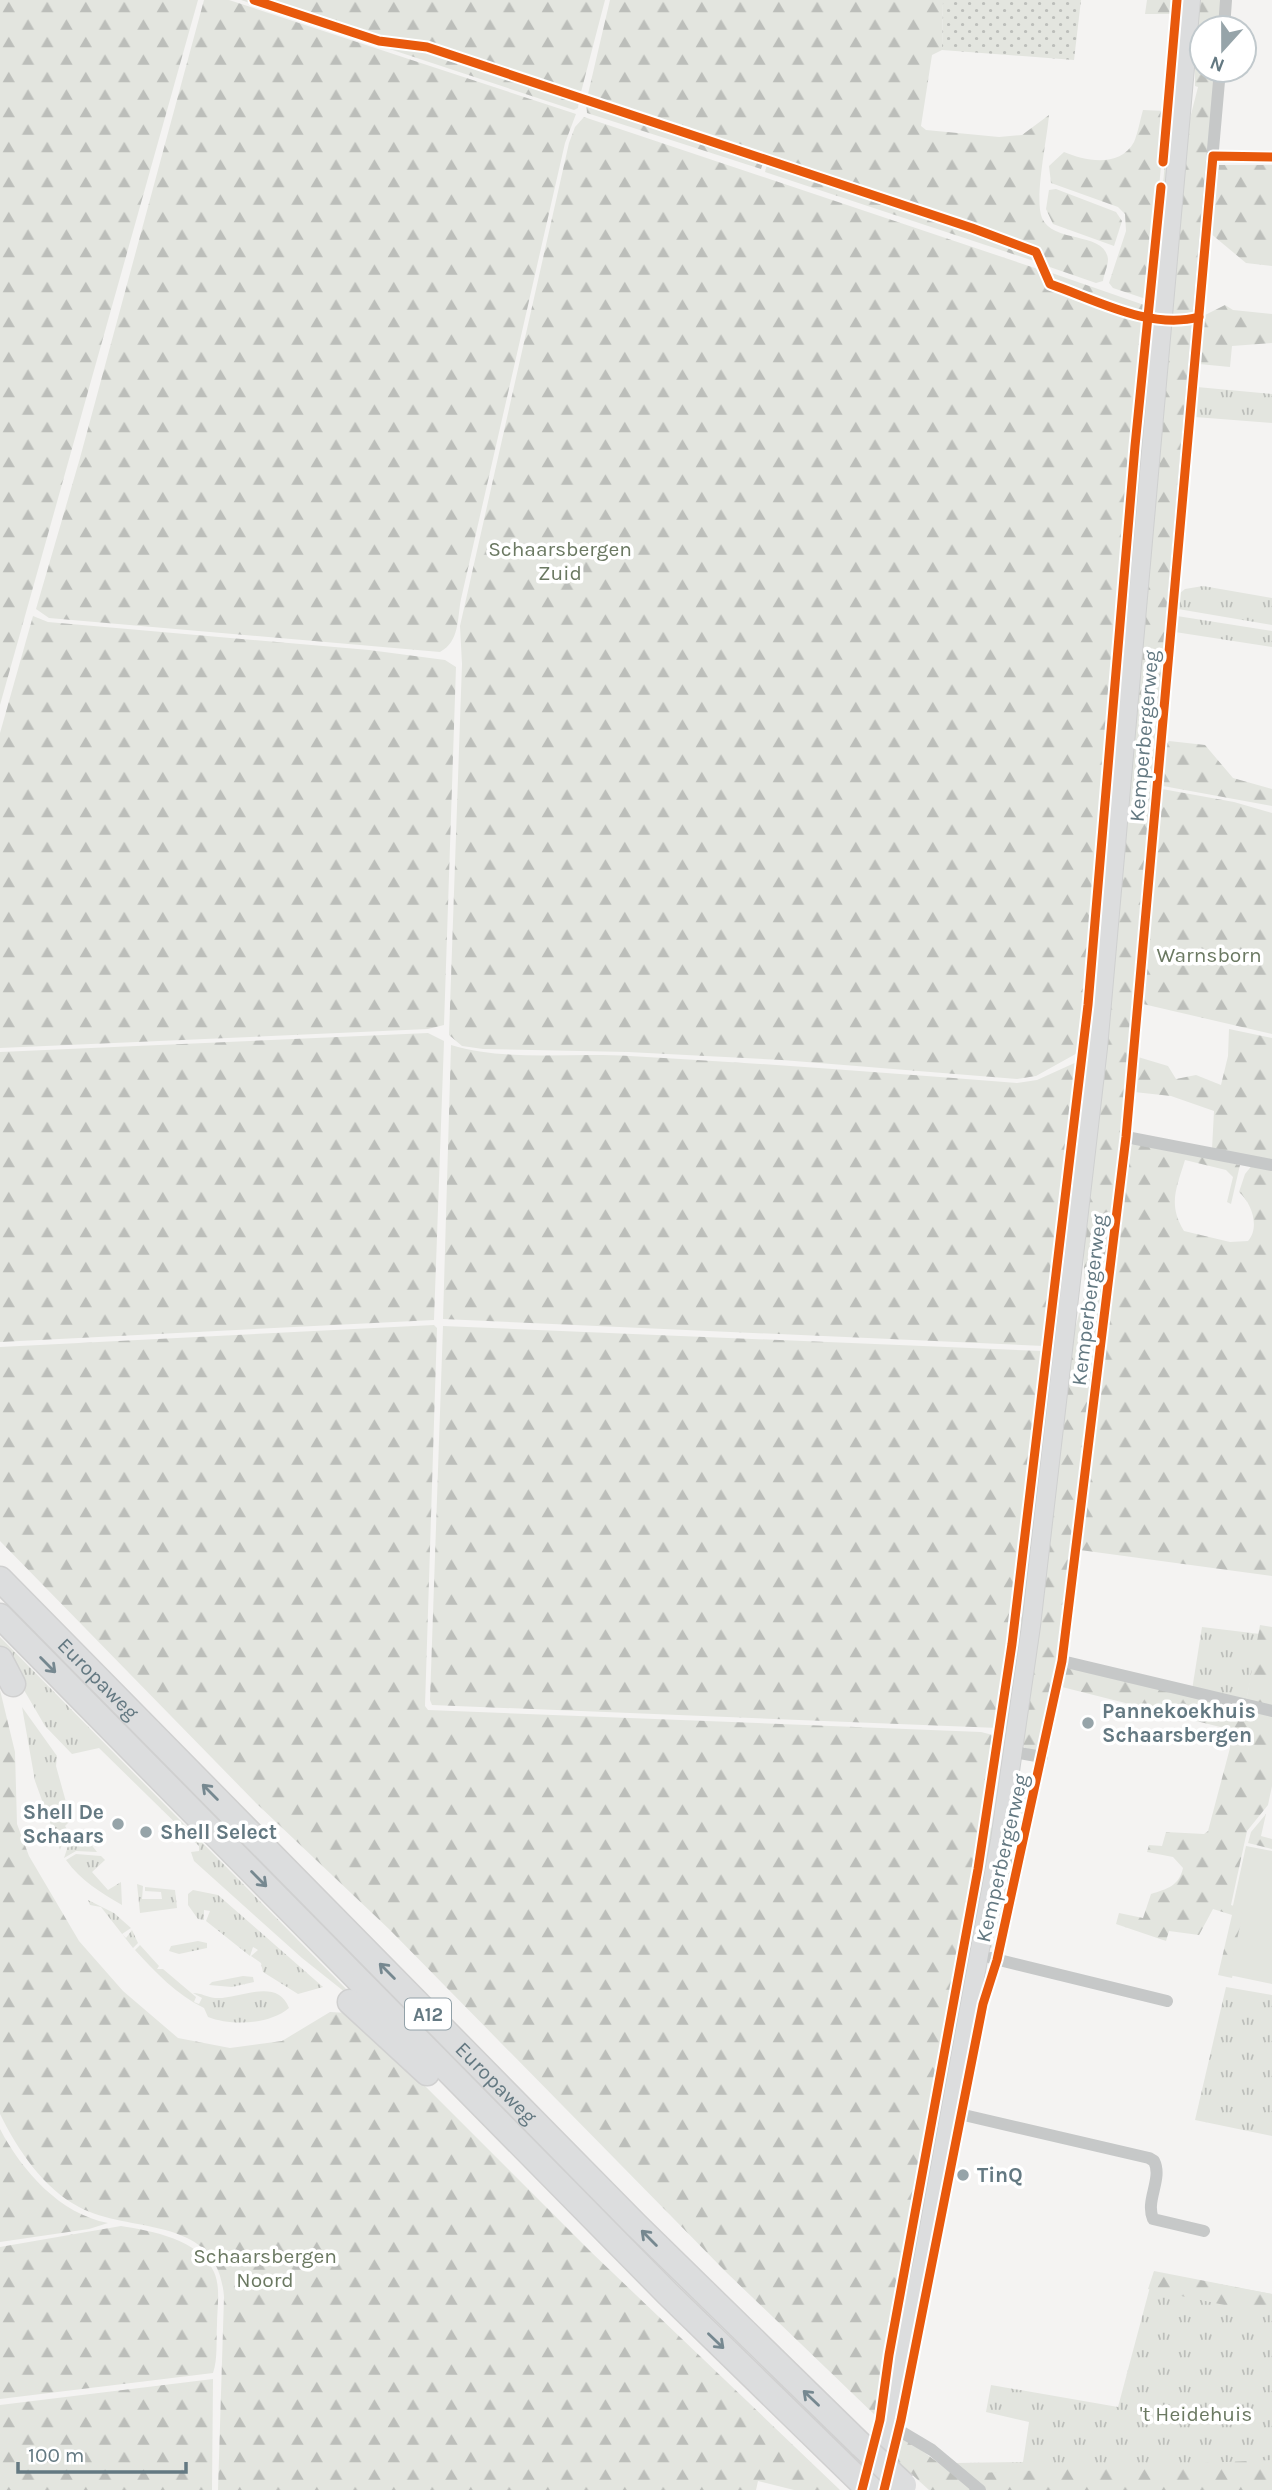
<svg xmlns="http://www.w3.org/2000/svg" width="1272" height="2490" font-family="Karla,sans-serif">
<style>
.grass{fill:url(#grass-tufts)}
.forest{fill:url(#forest-firs)}
.garden{fill:url(#garden-dots)}
.pitch{fill:#e3e5df}
.lines{fill:none;stroke-linecap:round;stroke-linejoin:round}
.secondary-casing{stroke:#cfd0d0;stroke-width:20}
.highway-casing{stroke:#d0d0d0;stroke-width:27}
.street{stroke:#c6c8c8;stroke-width:12}
.secondary{stroke:#dcddde;stroke-width:18}
.highway{stroke:#dcddde;stroke-width:24}
.highway-bridge-casing{stroke:#d0d0d0;stroke-width:27;stroke-linecap:butt}
.highway-bridge{stroke:#dcddde;stroke-width:24}
.cycleway-casing{stroke:#fff;stroke-width:13}
.cycleway{stroke:#e8590c;stroke-width:9}
.oneway{stroke:#768890}
.poi-dot{fill:#96a4a9;stroke:#fff;stroke-width:2.5}
.labels{text-anchor:middle;stroke-width:7;stroke-linejoin:round;paint-order:stroke}
.shield{fill:#fff;stroke:#92a1a8;stroke-width:2}
.shield-label{font-size:19px;font-weight:bold;fill:#647982}
.park-label{font-size:21px;fill:#6b7962;stroke:#fff}
.street-label{font-size:21px;fill:#647982;stroke:#fff}
.poi-label{font-size:21px;font-weight:bold;fill:#647982;stroke:#fff;text-anchor:start}
</style>
<defs>
<pattern id="grass-tufts" width="24" height="20" patternUnits="userSpaceOnUse" patternTransform="scale(1.75)"><rect width="24" height="20" fill="#e3e5df"/><path d="M3 7l-1-3M5 7V3M7 7l1-3M15 17l-1-3M17 17v-4M19 17l1-3" fill="none" stroke="#bcbeba"/></pattern>
<pattern id="forest-firs" width="22" height="20" patternUnits="userSpaceOnUse" patternTransform="scale(1.75)"><rect width="22" height="20" fill="#e3e5df"/><path d="M5 1l3.5 6h-7zM16 11l3.5 6h-7z" fill="#bcbeba"/></pattern>
<pattern id="garden-dots" width="8" height="8" patternUnits="userSpaceOnUse" patternTransform="scale(1.75)"><rect width="8" height="8" fill="#e3e5df"/><path d="M2 2h.1M6 6h.1" fill="none" stroke="#bcbeba" stroke-width="1.8" stroke-linecap="round"/></pattern>
</defs>
<rect width="100%" height="100%" fill="#f4f3f2"/>
<g class="grass">
<path d="M1166 150 1169 180 1158 296 1153 300Z"/>
<path d="M1150 321H1157L1107 884H1100L1142 390Z"/>
<path d="M1197 387 1272 394V423L1195 417Z"/>
<path d="M1203 586 1272 598V625L1178 609 1180 593 1185 589Z"/>
<path d="M1177 616 1272 631V647L1175 632Z"/>
<path d="M1099 892 1106 893 1068 1272 1058 1313 1054 1312 1084 1063Z"/>
<path d="M1049 1353H1056L1011 1729 1003 1728Z"/>
<path d="M1202 1627 1260 1634 1246 1702 1192 1690Z"/>
<path d="M0 1637 352 1995 351 1997 302 1958 194 1861 191 1852 199 1851V1846L99 1748 72 1754 45 1726 0 1649Z"/>
<path d="M22 1707 57 1756 56 1766 71 1820 65 1826 67 1829 60 1850 35 1781Z"/>
<path d="M988 1827 993 1828 980 1925 972 1923Z"/>
<path d="M80 1830 97 1852 76 1851 64 1858 72 1834Z"/>
<path d="M76 1854 101 1856 105 1860 92 1872 108 1890 121 1882 122 1905C100 1892 81 1881 66 1860Z"/>
<path d="M137 1884 143 1886 142 1899H162L161 1892 145 1891V1887L175 1890 177 1908 140 1913Z"/>
<path d="M193 1890 218 1895 323 1987 298 1994 263 1972 261 1963 251 1956 258 1950 253 1947 250 1956 206 1921 210 1911 204 1910V1920L198 1919 188 1905V1894Z"/>
<path d="M88 1900 114 1913 131 1928 122 1934 126 1938 132 1930 138 1943 133 1948 101 1907 90 1905Z"/>
<path d="M198 1941 207 1943V1948L179 1954 169 1951 171 1946Z"/>
<path d="M140 1945 159 1966 157 1969H163L196 1997 194 2002 199 2004 202 1998 193 1993C202 1993 206 1997 215 1998 238 2000 277 1976 289 2008 269 2025 231 2026 208 2017L204 2008C177 1995 155 1972 135 1950Z"/>
<path d="M965 1954 974 1956 943 2124 934 2122Z"/>
<path d="M243 1976 253 1977 254 1982 232 1987 209 1985 212 1982Z"/>
<path d="M1226 1987 1272 1995V2136L1195 2120Z"/>
<path d="M934 2127 942 2128 887 2393 891 2355Z"/>
<path d="M1154 2272 1272 2294V2490H988L955 2463 1023 2462 1029 2422 986 2412 991 2385 1118 2407Z"/>
</g>
<g class="forest">
<path d="M0 0H198L0 705Z"/>
<path d="M204 0H229L576 114 565 143 461 599C457 619 460 641 440 652L49 618 36 609 80 458Z"/>
<path d="M241 0H250L379 43 427 48 579 99 578 108 574 110Z"/>
<path d="M258 0H605L580 96 428 46 379 40Z"/>
<path d="M610 0H943L942 50 932 55 921 126 926 130 999 137 1022 135 1049 115C1047 140 1034 199 1042 218 1053 244 1105 231 1108 259 1108 266 1104 274 1103 281L1096 283 1044 265 1033 248 972 227 590 99 588 94Z"/>
<path d="M1147 0H1175L1174 14H1145Z"/>
<path d="M1197 0H1222L1220 28H1202V67H1193Z"/>
<path d="M1195 69 1216 70 1195 316 1169 319 1184 142 1198 87 1195 86Z"/>
<path d="M586 101 764 160 761 169 587 113Z"/>
<path d="M1143 110 1166 111 1149 298 1146 299 1113 288 1109 283 1126 231 1125 214 1118 207 1051 183 1049 166 1064 152C1085 161 1120 168 1134 142 1138 133 1140 120 1143 110Z"/>
<path d="M584 117 1041 270 1047 284 1147 320 1138 390 1081 1051 1036 1076 1017 1079 782 1060 628 1052 483 1049 462 1046 449 1035 462 664 460 626 569 143 575 127Z"/>
<path d="M768 161 1032 251 1040 263 765 172Z"/>
<path d="M1219 165H1272V266L1246 263 1210 233Z"/>
<path d="M1056 189 1116 212 1122 221 1114 246 1053 224 1046 209 1049 190Z"/>
<path d="M1046 271 1147 306 1148 316 1051 283Z"/>
<path d="M1225 305 1233 310 1272 314V343L1232 346 1230 367 1199 364 1203 316Z"/>
<path d="M1195 320 1134 1010 1103 1293 1085 1291 1083 1248 1169 322Z"/>
<path d="M33 616 48 622 369 650 445 660 456 667 444 1025 428 1029 0 1048V733Z"/>
<path d="M1169 741 1205 745 1233 778 1272 789V806L1163 786 1166 744Z"/>
<path d="M1162 789 1234 802 1272 813V1034L1143 1004Z"/>
<path d="M1229 1029 1272 1038V1163L1212 1149 1214 1111 1171 1096 1134 1092 1138 1057 1168 1066 1176 1079 1196 1075 1221 1085 1228 1056Z"/>
<path d="M428 1033 444 1041 434 1320 0 1342V1052Z"/>
<path d="M451 1045C507 1062 571 1052 630 1056 759 1063 888 1073 1017 1083L1037 1080 1079 1061 1046 1344 1044 1346 443 1319Z"/>
<path d="M1136 1141 1240 1165 1231 1204 1227 1202 1233 1177 1226 1170 1185 1160C1176 1189 1168 1205 1184 1231L1230 1242 1248 1241C1260 1228 1252 1203 1239 1192L1245 1174 1253 1164 1272 1168V1576L1080 1550 1129 1148Z"/>
<path d="M1085 1293 1103 1294 1059 1660 1040 1748 1035 1751 1025 1748 1021 1742 1071 1343Z"/>
<path d="M434 1325 437 1328 425 1706 428 1710 981 1732 997 1736 965 1931 887 2354 878 2418 727 2273 390 1930 257 1804 0 1541V1347Z"/>
<path d="M443 1326 1043 1351 998 1728 432 1705 430 1700Z"/>
<path d="M1260 1625 1272 1627V1708L1246 1702Z"/>
<path d="M1070 1667 1272 1713V1786L1268 1805 1247 1831 1231 1905 1246 1911 1232 1978 1218 1975 1232 1915 1213 1909 1199 1935 1169 1931 1166 1941 1116 1924 1119 1913 1143 1918 1151 1894C1167 1889 1179 1886 1183 1868L1173 1857 1147 1852 1149 1845 1162 1846 1166 1832 1204 1834 1208 1831 1230 1748 1228 1729 1062 1687 1065 1668Z"/>
<path d="M0 1690 15 1752 17 1824 29 1856 79 1941 123 1991 178 2038 230 2048 282 2041 330 2012 348 2013 369 2030 591 2252 840 2490H794L758 2481 756 2490H218L224 2297C218 2213 131 2235 79 2207 44 2189 17 2149 0 2114Z"/>
<path d="M1022 1786 1032 1787 991 1948 987 1944 1006 1841Z"/>
<path d="M1266 1814 1261 1836 1272 1839V1849L1248 1843 1251 1832Z"/>
<path d="M0 2129C22 2171 60 2214 108 2223L89 2229 0 2242Z"/>
<path d="M121 2226C152 2231 199 2239 214 2272 221 2287 217 2309 217 2325 216 2340 218 2359 213 2373L0 2399V2247Z"/>
<path d="M1154 2271 1272 2294V2315L1148 2289Z"/>
<path d="M213 2379 212 2490H0V2405Z"/>
<path d="M902 2436 975 2490H929L896 2460Z"/>
<path d="M1272 2460V2490H984L970 2478 978 2473Z"/>
</g>
<path class="garden" d="M943 0H1081L1074 60 942 50Z"/>
<path class="pitch" d="M1246 1846 1272 1851V1984L1229 1975 1243 1913 1232 1910Z"/>
<g class="lines">
<g class="secondary-casing">
<path id="secondary" d="M875 2490 924 2255 1000 1840 1031 1626 1098 1048 1191 0"/>
</g>
<g class="highway-casing">
<g id="highway">
<path id="s1" d="M0 1579 636 2225 861 2445"/>
<path d="M0 1616 667 2293 869 2490"/>
<path d="M0 1659 13 1684"/>
<path d="M350 2002 427 2073"/>
</g>
</g>
<g class="street">
<path d="M1224 28 1226 0"/>
<path d="M1213 156 1272 157"/>
<path d="M1126 1137 1272 1165"/>
<path d="M1062 1661 1272 1711"/>
<path d="M1014 1752 1042 1757"/>
<path d="M991 1958 1167 2001"/>
<path d="M997 1960 1062 1661 1126 1137 1220 70"/>
<path d="M951 2112 1149 2158 1154 2161C1163 2179 1145 2200 1153 2219L1204 2231"/>
<path d="M890 2425 932 2450 980 2490"/>
</g>
<use href="#secondary" class="secondary"/>
<use href="#highway" class="highway"/>
<g class="highway-bridge-casing">
<path id="highway-bridge" d="M861 2445 904 2485"/>
</g>
<use href="#highway-bridge" class="highway-bridge"/>
<g class="cycleway-casing">
<g id="cycleway">
<path d="M254 0 379 41 427 47 972 228 1036 252 1050 284C1096 300 1150 330 1199 317"/>
<path d="M1163 162 1177 0"/>
<path d="M862 2490 880 2420 889 2355 978 1869 1012 1644 1088 1005 1135 446 1161 187"/>
<path d="M884 2490 901 2420 983 2004 997 1960 1062 1661 1126 1137 1213 156 1272 157"/>
</g>
</g>
<use href="#cycleway" class="cycleway"/>
</g>
<defs><path id="oneway-shaft" d="M-6 0H5M1.5-3L5.5 0L1.5 3" fill="none" stroke-width="1.6" stroke-linecap="round" stroke-linejoin="round" transform="scale(1.75)"/></defs>
<g class="oneway">
<use href="#oneway-shaft" transform="translate(48 1665) rotate(45)"/>
<use href="#oneway-shaft" transform="translate(210 1792) rotate(-135)"/>
<use href="#oneway-shaft" transform="translate(259 1879) rotate(45)"/>
<use href="#oneway-shaft" transform="translate(387 1971) rotate(-135)"/>
<use href="#oneway-shaft" transform="translate(649 2238) rotate(-135)"/>
<use href="#oneway-shaft" transform="translate(716 2341) rotate(44)"/>
<use href="#oneway-shaft" transform="translate(811 2398) rotate(-136)"/>
</g>
<g class="poi-dot">
<circle cx="1088" cy="1723" r="7"/>
<circle cx="118" cy="1824" r="7"/>
<circle cx="146" cy="1832" r="7"/>
<circle cx="963" cy="2175" r="7"/>
</g>
<g class="labels">
<rect class="shield" x="405" y="1998.5" width="46" height="31" rx="5"/>
<g class="shield-label">
<text x="428" y="2021">A12</text>
</g>
<g class="park-label">
<text x="560" y="556">Schaarsbergen<tspan x="560" dy="24">Zuid</tspan></text>
<text x="1209" y="962">Warnsborn</text>
<text x="265" y="2263">Schaarsbergen<tspan x="265" dy="24">Noord</tspan></text>
<text x="1196" y="2421">'t Heidehuis</text>
</g>
<g class="street-label">
<text transform="translate(1144 736) rotate(-85)" y="7">Kemperbergerweg</text>
<text transform="translate(1089 1300) rotate(-83)" y="7">Kemperbergerweg</text>
<text dy="7" stroke="none"><textPath href="#s1" startOffset="140">Europaweg</textPath></text>
<text transform="translate(1002 1858) rotate(-77)" y="7">Kemperbergerweg</text>
<text dy="7" stroke="none"><textPath href="#s1" startOffset="707">Europaweg</textPath></text>
</g>
<g class="poi-label">
<text x="1102" y="1718">Pannekoekhuis<tspan x="1102" dy="24">Schaarsbergen</tspan></text>
<text x="104" y="1819" text-anchor="end">Shell De<tspan x="104" dy="24">Schaars</tspan></text>
<text x="160" y="1839">Shell Select</text>
<text x="977" y="2182">TinQ</text>
</g>
</g>
<g transform="translate(1223 49) rotate(201)"><circle r="33" fill="#ffffff" stroke="#c1c9cd" stroke-width="2"/>
<path d="M0-5L12 26L0 18L-12 26Z" fill="#96a4a9"/>
<text y="-10" font-size="19" font-weight="bold" text-anchor="middle" fill="#647982">N</text>
</g>
<path d="M18 2462v10h168v-10" fill="none" stroke="#647982" stroke-width="3.5"/>
<text x="28" y="2462" font-size="21" fill="#647982" stroke="#ffffff" stroke-width="5" paint-order="stroke">100 m</text>
</svg>
